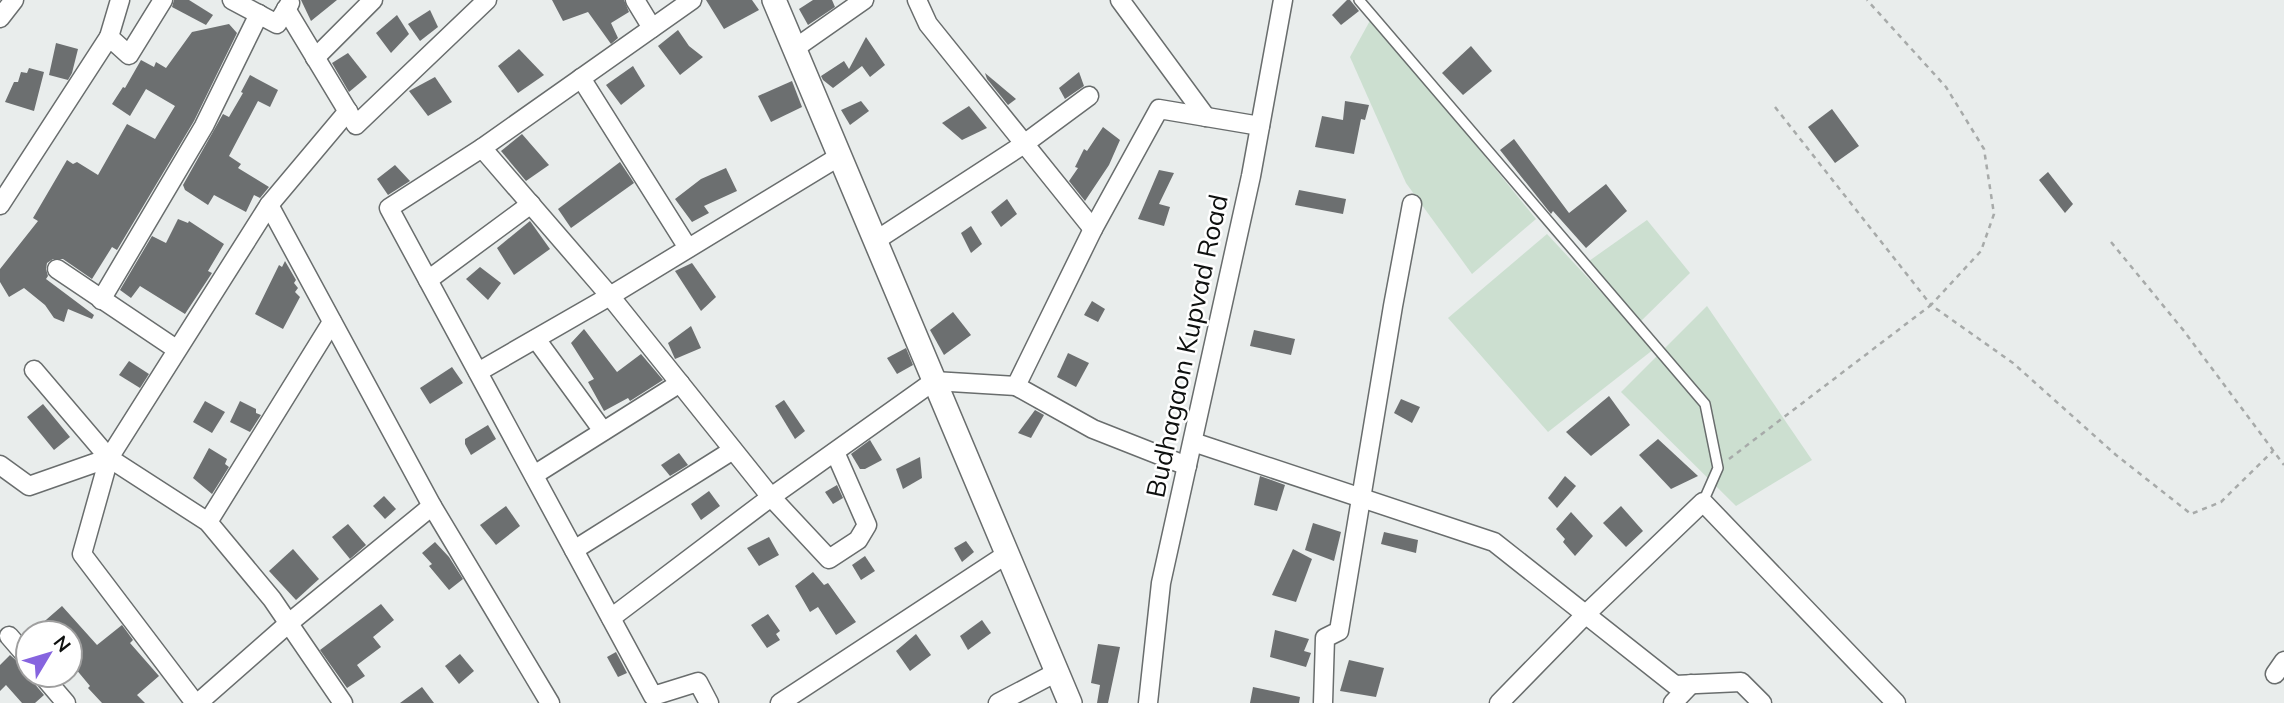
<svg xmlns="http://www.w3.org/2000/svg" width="2284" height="703" font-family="Mulish,sans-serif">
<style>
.green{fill:#ccdfd0}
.building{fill:#6c6f70}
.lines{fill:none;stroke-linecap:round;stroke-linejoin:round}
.service-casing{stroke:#696d6d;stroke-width:12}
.minor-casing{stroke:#696d6d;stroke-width:21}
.tertiary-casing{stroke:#696d6d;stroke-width:26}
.path{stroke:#a7aaa9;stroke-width:2.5;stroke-dasharray:5 5;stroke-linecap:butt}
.service{stroke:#fff;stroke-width:9}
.minor{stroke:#fff;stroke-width:18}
.tertiary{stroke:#fff;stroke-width:23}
.labels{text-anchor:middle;stroke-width:5;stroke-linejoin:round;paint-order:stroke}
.street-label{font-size:26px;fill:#0e100f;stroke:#fff}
</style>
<rect width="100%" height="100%" fill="#e9edec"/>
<g class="green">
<path d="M1372 17 1536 219 1472 274 1406 183 1350 57Z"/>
<path d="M1647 220 1690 273 1641 321 1589 261Z"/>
<path d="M1547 234 1654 349 1548 432 1448 318Z"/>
<path d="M1707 306 1812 460 1736 506 1621 392Z"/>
</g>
<g class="building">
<path d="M174 0H189L213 15 206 25 172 7Z"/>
<path d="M301 0H337L311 21Z"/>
<path d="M552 0H624L629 12 611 23 618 38 611 44 588 12 563 21Z"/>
<path d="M706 0H752L759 10 724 29Z"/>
<path d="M813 0H832L835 7 808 25 799 9Z"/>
<path d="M1347 0H1350L1359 11 1341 25 1332 15Z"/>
<path d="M430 10 438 27 420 41 408 24Z"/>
<path d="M397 15 409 34 391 53 376 33Z"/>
<path d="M229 24 237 33 194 121 117 250 112 247 92 279 63 259H53L47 263 46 269 48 276 46 279 94 315 92 319 68 309 64 322 54 318 45 305 24 288 9 297 0 282V269L38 221 33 218 67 160 73 164 77 162 98 175 127 124 155 139 175 106 146 89 130 116 112 104 123 87 125 88 141 60 154 67 156 62 166 68 192 32Z"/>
<path d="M678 30 689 46 703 57 680 75 658 46Z"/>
<path d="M866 37 885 65 870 77 862 66 833 88 823 80 821 76 844 61 849 69Z"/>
<path d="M56 43 78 49 72 73 68 80 49 75Z"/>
<path d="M1471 46 1492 71 1463 95 1442 73Z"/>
<path d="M519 49 544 75 518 93 498 66Z"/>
<path d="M348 53 367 77 349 92 332 63Z"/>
<path d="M633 66 645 86 621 105 606 85Z"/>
<path d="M29 68 44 72 34 111 5 102 14 82H18L21 72 27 73Z"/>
<path d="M1079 72 1084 86 1065 99 1059 88Z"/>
<path d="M985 73 1016 99 1008 105 987 79Z"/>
<path d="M250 75 278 90 270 107 258 101 229 156 241 164 238 168 269 187 260 198 254 195 246 212 214 195 208 205 185 190 183 185 223 114 229 117 243 93 241 92Z"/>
<path d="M435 77 452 102 428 116 409 91Z"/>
<path d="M792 81 802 107 771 122 758 96Z"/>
<path d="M861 101 869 111 850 125 841 110Z"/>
<path d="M1345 101 1369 105 1365 120 1361 119 1354 154 1315 147 1322 116 1343 120Z"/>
<path d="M969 106 987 128 962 140 942 123Z"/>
<path d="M1832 109 1859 146 1835 163 1808 127Z"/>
<path d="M1103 127 1120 140 1109 165 1085 201 1069 181 1078 168 1075 167 1084 149 1087 151Z"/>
<path d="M522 134 549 165 526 181 501 151Z"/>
<path d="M1514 139 1569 213 1606 184 1627 211 1586 248 1553 211 1551 214 1500 150Z"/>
<path d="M620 162 634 183 571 228 558 209Z"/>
<path d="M395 165 410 181 388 195 377 179Z"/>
<path d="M726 168 737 191 704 206 709 213 692 222 675 199 701 179Z"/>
<path d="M1159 170 1174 173 1159 204 1170 207 1164 226 1138 219Z"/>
<path d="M2048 172 2073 204 2065 213 2039 180Z"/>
<path d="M1299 190 1346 199 1343 214 1295 205Z"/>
<path d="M1007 199 1017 214 1001 227 991 212Z"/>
<path d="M178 219 188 223 189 221 224 244 208 271 212 273 185 314 140 286 131 298 120 290 152 236 166 243Z"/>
<path d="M530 221 550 249 514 275 497 248Z"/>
<path d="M971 226 982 244 971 253 961 233Z"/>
<path d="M285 261 296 280 294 283 298 288 295 292 300 297 283 329 255 314 279 265 282 267Z"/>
<path d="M692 263 716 297 701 311 675 271Z"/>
<path d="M480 267 501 283 488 300 466 279Z"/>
<path d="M1092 301 1105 309 1098 322 1084 315Z"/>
<path d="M953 312 971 335 944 355 930 330Z"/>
<path d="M691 326 701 348 675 359 668 343Z"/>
<path d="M584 329 617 372 641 354 663 380 630 401 628 398 604 411 588 382 594 379 571 343Z"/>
<path d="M1254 330 1295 339 1291 355 1250 346Z"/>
<path d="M906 348 913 365 897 374 887 358Z"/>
<path d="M1068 353 1089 363 1076 387 1057 377Z"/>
<path d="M129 361 149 374 140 388 119 375Z"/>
<path d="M452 367 463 383 430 404 420 388Z"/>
<path d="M1609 396 1630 425 1591 456 1566 432Z"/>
<path d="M1401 399 1420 407 1412 423 1394 413Z"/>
<path d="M784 400 805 431 795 439 775 406Z"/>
<path d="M205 401 225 412 212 433 193 422Z"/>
<path d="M240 401 256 409V413L261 415 250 432 230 422Z"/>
<path d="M43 404 70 437 54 450 27 417Z"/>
<path d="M1035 410 1044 415 1031 438 1018 433Z"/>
<path d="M488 425 496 439 471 455 465 444V439Z"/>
<path d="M1658 439 1698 476 1671 489 1639 455Z"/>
<path d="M870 440 882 460 865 469H860L851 454Z"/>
<path d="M209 448 227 459 225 464 229 467 212 494 193 478Z"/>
<path d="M679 453 688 465 670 476 661 465Z"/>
<path d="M920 457 922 478 903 489 896 469Z"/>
<path d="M1260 476 1285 485 1277 511 1254 505Z"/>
<path d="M1565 476 1576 486 1557 508 1548 498Z"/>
<path d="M837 485 843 498 833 504 825 492Z"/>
<path d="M709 491 720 506 701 520 691 504Z"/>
<path d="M384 496 396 509 385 519 373 506Z"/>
<path d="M506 506 520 526 496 545 480 525Z"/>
<path d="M1621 506 1643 531 1626 547 1603 523Z"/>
<path d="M1571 512 1593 536 1575 556 1563 542 1565 539 1556 529Z"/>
<path d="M1313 523 1341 532 1334 561 1305 550Z"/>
<path d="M348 524 366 545 350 559 332 537Z"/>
<path d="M1384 532 1418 540 1416 553 1381 544Z"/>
<path d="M769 537 779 555 759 566 747 548Z"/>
<path d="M966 541 974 552 962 562 954 548Z"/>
<path d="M435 542 449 557 463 579 449 590 429 566 432 564 422 553Z"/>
<path d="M293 549 319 579 296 600 269 571Z"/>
<path d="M1293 549 1312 559 1296 602 1272 595Z"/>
<path d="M865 556 875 571 861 580 852 565Z"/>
<path d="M813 572 824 585 828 583 856 622 836 635 818 607 810 612 795 586Z"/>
<path d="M381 604 394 620 373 637 381 647 357 665 365 676 347 688 320 650Z"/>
<path d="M62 606 97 645 122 625 133 640 130 643 159 676 137 695 145 703H102L88 688 90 686 70 662V633H45L39 626Z"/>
<path d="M768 614 780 631 776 634 780 640 767 648 751 625Z"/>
<path d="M982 620 991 633 968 650 960 636Z"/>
<path d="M1275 630 1309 639 1304 651 1311 653 1306 667 1270 657Z"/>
<path d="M916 634 931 655 910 671 896 651Z"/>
<path d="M1098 644 1120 647 1108 703H1097L1100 685 1091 683Z"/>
<path d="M616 652 627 673 618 677 607 657Z"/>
<path d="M460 654 474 671 459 684 445 666Z"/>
<path d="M10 655 28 671V675H31L33 682 44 695 35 703H22L6 685 0 691V665Z"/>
<path d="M1349 660 1384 668 1376 697 1340 691Z"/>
<path d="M422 687 434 703H400Z"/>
<path d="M1253 687 1300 697 1299 703H1250Z"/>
</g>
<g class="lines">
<g class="service-casing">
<path id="service" d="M1359 0 1705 404 1718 468 1703 502"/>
</g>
<g class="minor-casing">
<g id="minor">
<path d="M232 0 277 24 290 3"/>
<path d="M635 0 652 28"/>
<path d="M917 0 928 24 1093 229"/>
<path d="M1120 0 1206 117"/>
<path d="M286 9 356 125 487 0"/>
<path d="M0 18 14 0"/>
<path d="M109 37 120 0"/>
<path d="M794 49 864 0"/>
<path d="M315 58 373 0"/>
<path d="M581 78 688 248"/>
<path d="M482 148 692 0"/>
<path d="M0 205 109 37 129 55 163 0"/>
<path d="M269 205 432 506 550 703"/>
<path d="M875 241 1024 144 1089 96"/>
<path d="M57 269 176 349"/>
<path d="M428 280 531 204"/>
<path d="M101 300 204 126 259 14"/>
<path d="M536 339 603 431"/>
<path d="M34 370 109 458 208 522 272 599 343 703"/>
<path d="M478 372 610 296 840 156"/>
<path d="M1016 386 1093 429 1187 466"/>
<path d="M1193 442 1494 542 1675 685 1741 682 1762 703"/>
<path d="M109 458 269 205 348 111"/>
<path d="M0 465 29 486 109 458 82 554 195 703"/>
<path d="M534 475 680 383"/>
<path d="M208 522 332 322"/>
<path d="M574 550 733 450"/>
<path d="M611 618 771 497 829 559 858 540 867 525 835 452"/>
<path d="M9 636 28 658"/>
<path d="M2275 674 2284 661"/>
<path d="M42 675 66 703"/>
<path d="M198 703 289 623 432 506"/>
<path d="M709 703 698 682 653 696 389 208 482 148 610 296 771 497 934 381 1016 386 1093 229 1159 109 1260 126"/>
<path d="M780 703 1007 554"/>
<path d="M998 703 1057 672"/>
<path d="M1148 703 1161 583 1251 176 1283 0"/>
<path d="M1323 703 1325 638 1339 631 1393 306 1412 204"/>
<path d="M1499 703 1586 614 1703 502 1896 703"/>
<path d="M1673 703 1691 684"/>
</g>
</g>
<g class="tertiary-casing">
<path id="tertiary" d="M774 0 1070 703"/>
</g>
<g class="path">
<path d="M1775 107 1931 305 1981 251 1994 214 1984 149 1946 87 1867 0"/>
<path d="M2111 242 2184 331 2284 465"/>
<path d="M1729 459 1931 305 2013 363 2116 455 2191 514 2221 502 2273 451"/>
</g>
<use href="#service" class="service"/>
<use href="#minor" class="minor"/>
<use href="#tertiary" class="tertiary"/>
</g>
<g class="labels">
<g class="street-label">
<text transform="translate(1187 346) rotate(-78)" y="9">Budhagaon Kupvad Road</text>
</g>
</g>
<g transform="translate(49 654) rotate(52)"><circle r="33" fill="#ffffff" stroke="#9f9f9f" stroke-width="2"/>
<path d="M0-5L12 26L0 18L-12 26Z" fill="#8664df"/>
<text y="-10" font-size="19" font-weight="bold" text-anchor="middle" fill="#0e100f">N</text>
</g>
</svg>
